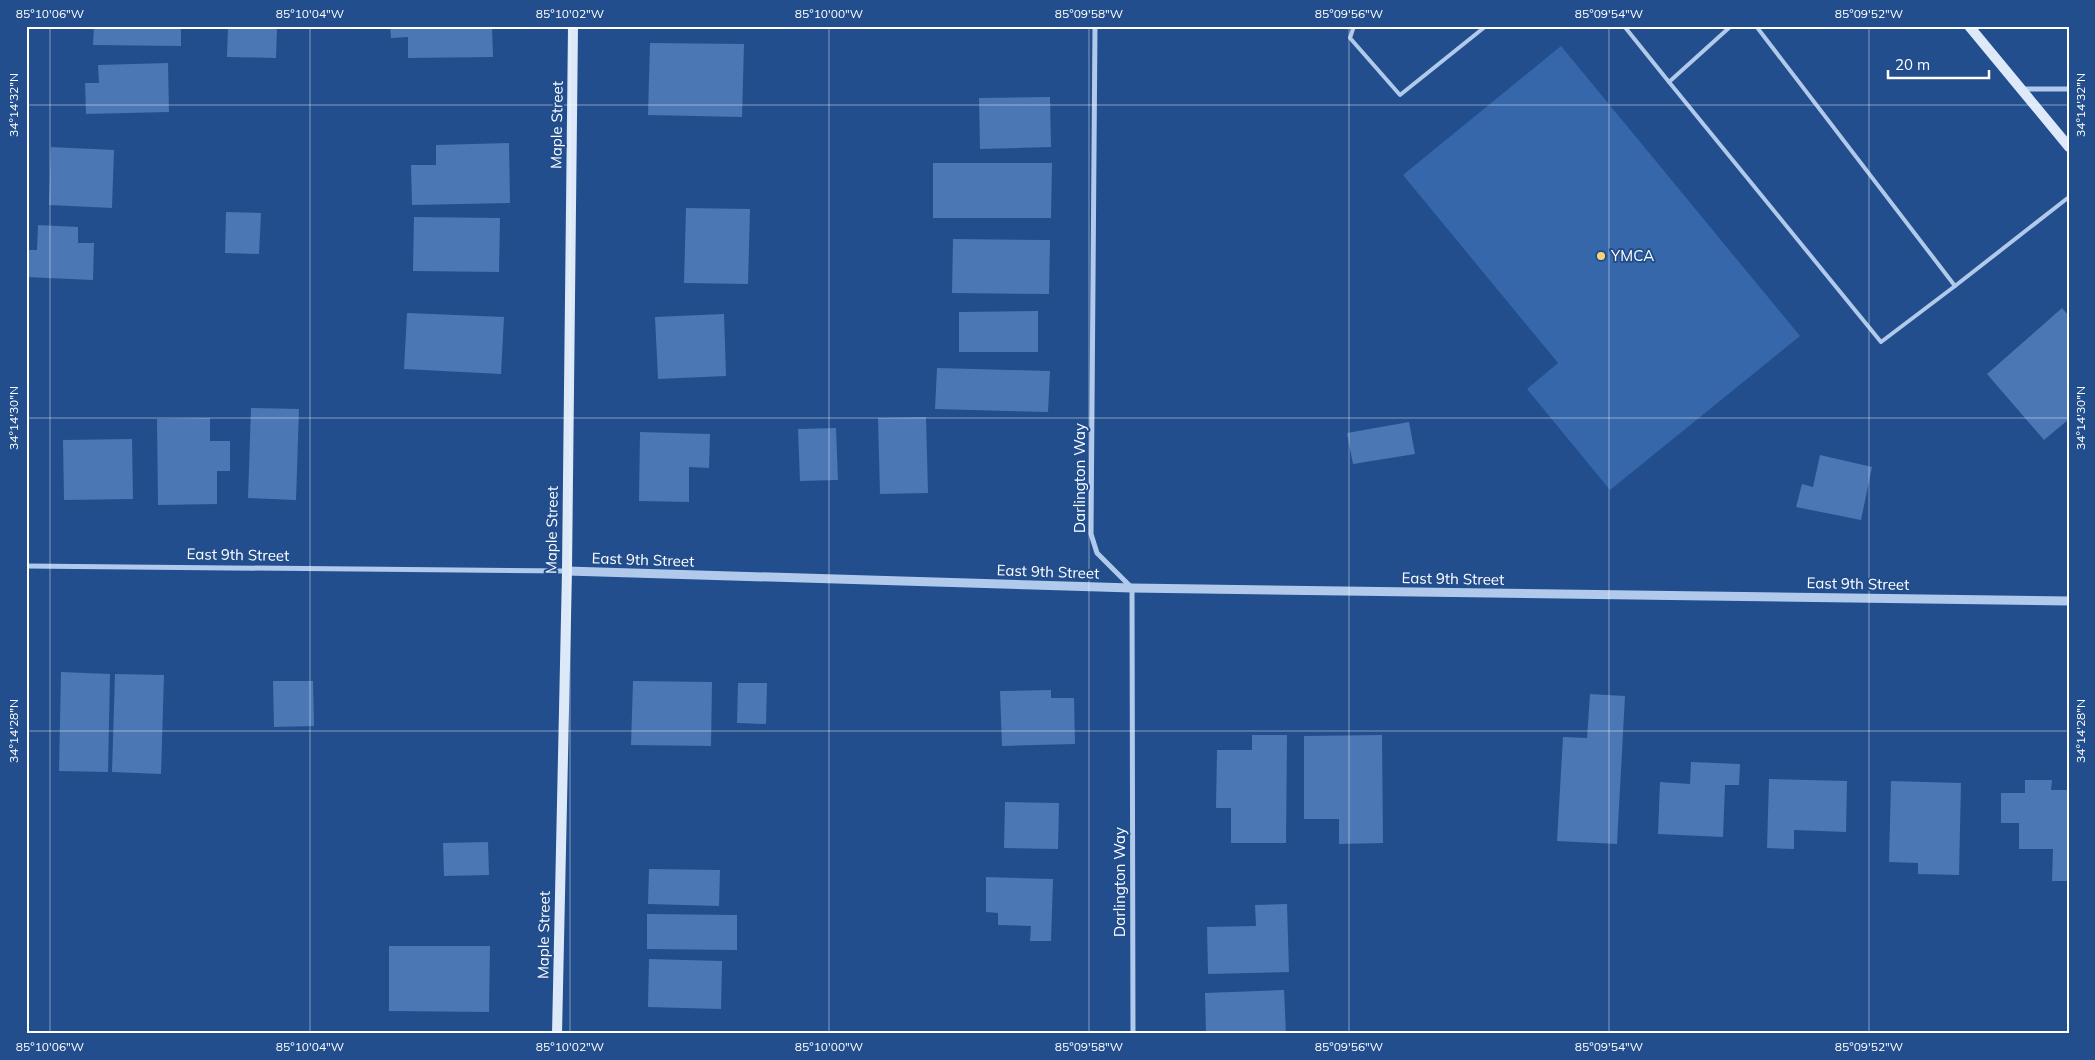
<svg xmlns="http://www.w3.org/2000/svg" width="2095" height="1060" font-family="Mulish,sans-serif">
<style>
.green{fill:#3667aa}
.building{fill:#4b77b4}
.lines{fill:none;stroke-linecap:round;stroke-linejoin:round}
.service{stroke:#b1caeb;stroke-width:4}
.minor{stroke:#b1caeb;stroke-width:5}
.tertiary{stroke:#b1caeb;stroke-width:9}
.secondary{stroke:#dde8f9;stroke-width:10}
.ticks{fill:none;stroke:#fff;stroke-width:1;stroke-opacity:0.45}
.poi-dot{fill:#f7d574;stroke:#224e8d;stroke-width:2}
.labels{text-anchor:middle;stroke-width:4;stroke-linejoin:round;paint-order:stroke}
.street-label{font-size:15px;fill:#fff;stroke:#224e8d}
.poi-label{font-size:15px;fill:#fff;stroke:#224e8d;text-anchor:start}
.neatline{fill:none;stroke:#fff;stroke-width:2}
.ticks-label{font-size:12px;text-anchor:middle;fill:#fff}
</style>
<rect width="100%" height="100%" fill="#224e8d"/>
<path class="green" d="M1561 46 1800 336 1610 490 1527 389 1558 363 1403 175Z"/>
<g class="building">
<path d="M94 26H181V46L93 45Z"/>
<path d="M390 26H492L493 57 408 58V37L391 38Z"/>
<path d="M228 27 277 29 276 58 227 57Z"/>
<path d="M650 43 744 44 742 117 648 115Z"/>
<path d="M168 63 169 112 86 114 85 83H99L98 65Z"/>
<path d="M1050 97 1051 147 980 149 979 98Z"/>
<path d="M509 143 510 203 412 205 411 165H436V145Z"/>
<path d="M51 147 114 150 112 208 49 205Z"/>
<path d="M933 163H1052L1051 218H933Z"/>
<path d="M686 208 750 209 748 284 684 283Z"/>
<path d="M226 212 261 213 259 254 225 253Z"/>
<path d="M414 217 500 218 499 272 413 271Z"/>
<path d="M38 225 78 227V243H94L93 280 26 277V250H37Z"/>
<path d="M953 239 1050 240 1049 294 952 293Z"/>
<path d="M2062 308 2069 316V419L2044 440 1987 374Z"/>
<path d="M1038 311V352H959V312Z"/>
<path d="M407 313 504 317 501 374 404 369Z"/>
<path d="M724 314 726 376 658 379 655 317Z"/>
<path d="M937 368 1050 371 1048 412 935 409Z"/>
<path d="M251 408 299 409 296 500 248 498Z"/>
<path d="M926 417 928 493 880 494 878 418Z"/>
<path d="M210 418V441H230V471H217V504L158 505 157 419Z"/>
<path d="M1409 422 1415 454 1353 464 1347 433Z"/>
<path d="M836 428 838 480 800 481 798 429Z"/>
<path d="M640 432 710 434 709 468 689 467V502L639 501Z"/>
<path d="M132 439 133 499 64 500 63 440Z"/>
<path d="M1820 455 1872 467 1861 520 1796 507 1802 484 1813 487Z"/>
<path d="M61 672 110 674 108 772 59 771Z"/>
<path d="M115 674 164 675 161 774 112 772Z"/>
<path d="M273 681H313L314 726 274 727Z"/>
<path d="M633 681 712 682 711 746 631 745Z"/>
<path d="M738 683H767L766 724 737 723Z"/>
<path d="M1051 690V698H1074L1075 744 1002 746 1000 691Z"/>
<path d="M1590 694 1625 696 1617 844 1557 841 1563 737 1587 738Z"/>
<path d="M1252 735H1287L1286 843H1231V808H1216L1217 750H1252Z"/>
<path d="M1382 735 1383 843 1339 844V819H1304V736Z"/>
<path d="M1691 762 1740 764 1739 785H1725L1723 837 1658 834 1660 782 1690 784Z"/>
<path d="M1769 779 1847 781 1846 832 1794 830V849L1767 848Z"/>
<path d="M2025 780H2052L2051 790H2069V881H2052L2053 849H2019V823H2001V793H2025Z"/>
<path d="M1891 781 1961 783 1959 875 1918 874V863L1889 862Z"/>
<path d="M1005 802 1059 803 1058 849 1004 848Z"/>
<path d="M488 842 489 875 444 876 443 843Z"/>
<path d="M649 869 720 870 719 906 648 904Z"/>
<path d="M986 877 1053 879 1051 941H1030L1031 926 998 925V913L986 912Z"/>
<path d="M1287 904 1289 972 1208 974 1207 927 1256 926 1255 905Z"/>
<path d="M647 914 737 915V950L647 949Z"/>
<path d="M389 946H490L489 1012 389 1011Z"/>
<path d="M649 959 722 961 721 1009 648 1007Z"/>
<path d="M1284 990 1286 1034H1206L1205 993Z"/>
</g>
<g class="lines">
<g class="service">
<path d="M1354 26 1350 38 1400 95 1486 26"/>
<path d="M1624 26 1669 82 1731 26"/>
<path d="M1669 82 1881 342 1955 286 1756 26"/>
<path d="M1955 286 2069 197"/>
</g>
<g class="minor">
<path d="M1095 26 1091 534 1097 553 1132 588 1133 1034"/>
<path d="M2023 89H2069"/>
<path d="M26 566 567 571"/>
</g>
<path class="tertiary" d="M567 571 1132 588 2069 601"/>
<g class="secondary">
<path d="M1969 26 2069 147"/>
<path d="M557 1034 567 571 573 26"/>
</g>
</g>
<path class="ticks" d="M50 26V1034M310 26V1034M570 26V1034M829 26V1034M1089 26V1034M1349 26V1034M1609 26V1034M1869 26V1034M26 105H2069M26 418H2069M26 731H2069"/>
<circle class="poi-dot" cx="1601" cy="256" r="5"/>
<g class="labels">
<g class="street-label">
<text transform="translate(557 125) rotate(-89)" y="5">Maple Street</text>
<text transform="translate(1080 478) rotate(-90)" y="5">Darlington Way</text>
<text transform="translate(552 530) rotate(-89)" y="5">Maple Street</text>
<text transform="translate(238 555) rotate(1)" y="5">East 9th Street</text>
<text transform="translate(643 560) rotate(2)" y="5">East 9th Street</text>
<text transform="translate(1048 572) rotate(2)" y="5">East 9th Street</text>
<text transform="translate(1453 579) rotate(1)" y="5">East 9th Street</text>
<text transform="translate(1858 584) rotate(1)" y="5">East 9th Street</text>
<text transform="translate(1120 882) rotate(-90)" y="5">Darlington Way</text>
<text transform="translate(544 935) rotate(-89)" y="5">Maple Street</text>
</g>
<g class="poi-label">
<text x="1611" y="261">YMCA</text>
</g>
</g>
<rect width="2095" height="1060" fill="none" stroke="#224e8d" stroke-width="55"/>
<path d="M1888 70v8h101v-8" fill="none" stroke="#ffffff" stroke-width="2.5"/>
<text x="1895" y="70" font-size="15" fill="#ffffff" stroke="#224e8d" stroke-width="4" paint-order="stroke">20 m</text>
<rect x="28" y="28" width="2040" height="1004" class="neatline"/>
<g class="ticks-label">
<text x="50" y="18">85°10'06"W</text>
<text x="310" y="18">85°10'04"W</text>
<text x="570" y="18">85°10'02"W</text>
<text x="829" y="18">85°10'00"W</text>
<text x="1089" y="18">85°09'58"W</text>
<text x="1349" y="18">85°09'56"W</text>
<text x="1609" y="18">85°09'54"W</text>
<text x="1869" y="18">85°09'52"W</text>
<text transform="translate(14 105) rotate(-90)" y="4">34°14'32"N</text>
<text transform="translate(2081 105) rotate(-90)" y="4">34°14'32"N</text>
<text transform="translate(14 418) rotate(-90)" y="4">34°14'30"N</text>
<text transform="translate(2081 418) rotate(-90)" y="4">34°14'30"N</text>
<text transform="translate(14 731) rotate(-90)" y="4">34°14'28"N</text>
<text transform="translate(2081 731) rotate(-90)" y="4">34°14'28"N</text>
<text x="50" y="1051">85°10'06"W</text>
<text x="310" y="1051">85°10'04"W</text>
<text x="570" y="1051">85°10'02"W</text>
<text x="829" y="1051">85°10'00"W</text>
<text x="1089" y="1051">85°09'58"W</text>
<text x="1349" y="1051">85°09'56"W</text>
<text x="1609" y="1051">85°09'54"W</text>
<text x="1869" y="1051">85°09'52"W</text>
</g>
</svg>
